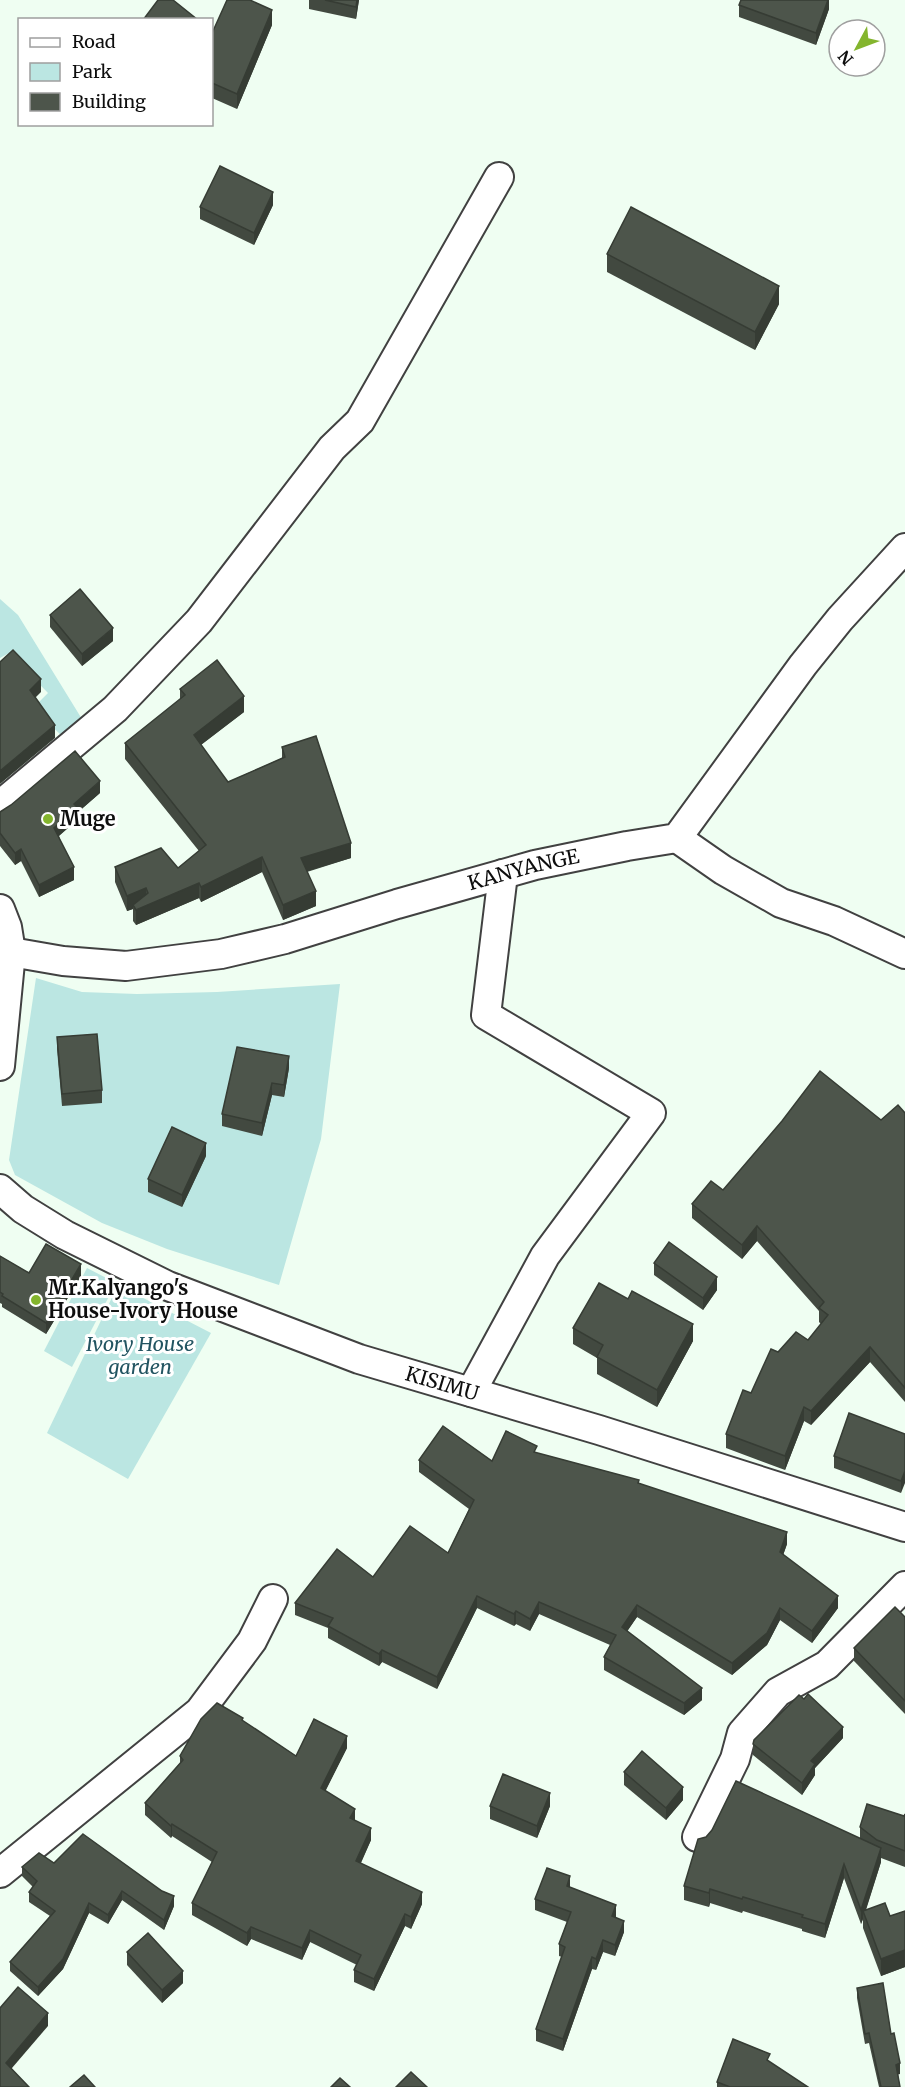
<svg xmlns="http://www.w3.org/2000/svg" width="905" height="2087" font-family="Merriweather,serif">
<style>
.green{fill:#bbe6e2}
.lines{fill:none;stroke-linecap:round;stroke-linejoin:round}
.minor-casing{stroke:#414141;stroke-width:32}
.minor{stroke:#fff;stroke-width:28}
.wall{fill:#424940}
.shaded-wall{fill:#363c34}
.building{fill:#4d554b;stroke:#363c34;stroke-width:1.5}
.poi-dot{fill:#84b52e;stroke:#fff;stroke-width:2}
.labels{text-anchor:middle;stroke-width:6;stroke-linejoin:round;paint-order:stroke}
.poi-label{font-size:20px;font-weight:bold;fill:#0e0e0e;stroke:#fff;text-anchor:start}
.street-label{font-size:20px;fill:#0e0e0e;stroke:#fff}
.park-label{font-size:20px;font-style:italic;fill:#225461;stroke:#fff}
</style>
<rect width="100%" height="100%" fill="#effef2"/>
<g class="green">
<path d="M0 599 18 615 85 724 64 738 33 708 48 693 9 653 0 658Z"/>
<path d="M36 978 82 992 137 994 217 992 340 984 321 1139 279 1285 167 1249 102 1223 15 1175 9 1160Z"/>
<path d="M87 1268 116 1283 72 1367 44 1351Z"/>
<path d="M118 1285 211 1333 128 1479 47 1433Z"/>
</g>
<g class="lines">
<g class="minor-casing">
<g id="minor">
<path d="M0 805 115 709 199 621 332 448 360 421 499 177"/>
<path d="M677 838 723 870 781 903 834 921 905 954"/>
<path d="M0 909 7 927 11 952 0 1066"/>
<path id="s1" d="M11 952 63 961 126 966 221 954 285 939 397 904 535 865 627 846 677 838 803 665 840 619 905 548"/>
<path id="s2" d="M0 1189 23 1209 65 1235 168 1286 359 1359 599 1430 905 1527"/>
<path d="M471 1392 545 1256 651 1113 486 1015 503 874"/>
<path d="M697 1837 735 1759 742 1733 778 1692 827 1665 905 1586"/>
<path d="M0 1873 199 1712 252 1641 273 1599"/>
</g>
</g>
<use href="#minor" class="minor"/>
</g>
<g class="wall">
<path d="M309 0H359L356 19 309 9Z"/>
<path d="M829 0V9L816 45 739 17V5Z"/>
<path d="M272 25 237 109 212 98V30L213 31Z"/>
<path d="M273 205 254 245 200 219V207Z"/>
<path d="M607 254 779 304 755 350 607 272Z"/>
<path d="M50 615 113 641 82 666 50 627Z"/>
<path d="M180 689 244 712 201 745 228 782 282 758V747L351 858 307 872 316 906 283 920 262 872 201 902 199 898 136 925 133 921V909L127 911 115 882V867L178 868 199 851 125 759V743L180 700Z"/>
<path d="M100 793 77 813V820L59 836 74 880 39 897 21 861 15 865 0 846V812Z"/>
<path d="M57 1037 102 1090V1103L62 1106 57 1049Z"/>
<path d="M289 1068 284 1097 272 1095 262 1136 222 1126V1114Z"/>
<path d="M905 1113V1402L870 1362 811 1425 804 1421 785 1470 726 1448V1434L751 1393 778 1352 808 1340 821 1324 819 1322V1311L757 1241 742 1259 692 1218V1204L881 1120Z"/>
<path d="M206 1156 182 1207 148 1192V1179Z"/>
<path d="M0 1256 29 1273 81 1276 46 1334 2 1307V1304L0 1303Z"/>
<path d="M654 1263 717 1290 703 1310 654 1275Z"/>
<path d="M573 1328 693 1341 657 1407 597 1374V1358L573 1344Z"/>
<path d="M905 1434 901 1493 834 1468V1456Z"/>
<path d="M537 1453 639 1483 787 1544 783 1555 838 1608 812 1643 780 1620 767 1645 732 1675 637 1617 627 1631 702 1700 684 1715 604 1670V1657L610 1645 539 1614 530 1631 516 1624 514 1626 477 1608 437 1689 382 1662 379 1666 328 1638V1628L295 1615V1603L448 1553 469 1509 419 1472V1460L492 1461Z"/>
<path d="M905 1617V1714L854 1661V1648Z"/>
<path d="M243 1721 296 1756 347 1748 325 1791 355 1821 371 1840 361 1863 422 1904 411 1929 405 1926 374 1991 354 1982V1970L357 1965 310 1942 302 1960 251 1939 247 1946 192 1915V1903L212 1862 172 1836 171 1838 145 1815V1803L180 1763V1756Z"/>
<path d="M843 1738 815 1768V1775L802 1795 753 1755V1744Z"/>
<path d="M624 1772 683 1800 666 1820 624 1785Z"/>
<path d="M490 1806H550L537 1838 490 1819Z"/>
<path d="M905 1814V1867L881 1858V1862L866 1910 890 1916 905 1911V1967L881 1976 863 1928V1919L861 1924 844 1878 825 1938 802 1931V1929L743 1911 742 1913 710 1903 709 1907 684 1900V1886L860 1839V1827L904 1816Z"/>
<path d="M54 1863 174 1906 164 1930 122 1900 108 1924 89 1913 63 1969 38 1996 10 1971V1962L50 1916 29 1902V1892L33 1887 22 1876V1867Z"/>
<path d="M570 1887 616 1916V1918L624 1932 615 1956 603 1952 596 1970 592 1969 563 2051 536 2041V2029L562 1957 559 1956V1944L567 1922 535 1910V1899Z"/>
<path d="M127 1952 183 1983 162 2003 127 1965Z"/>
<path d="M857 1988 891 2034 900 2074H898L900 2087H879L869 2043 865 2044 857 1998Z"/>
<path d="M770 2062 808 2087H717V2082Z"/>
</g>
<g class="shaded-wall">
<path d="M357 0H359L356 19V7Z"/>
<path d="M828 0H829V9L816 45V33Z"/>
<path d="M272 10V25L237 109V94Z"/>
<path d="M273 192V205L254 245V233Z"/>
<path d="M779 286V304L755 350V332Z"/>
<path d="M113 628V641L82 666V654Z"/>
<path d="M41 679V692L30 703V690Z"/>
<path d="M244 696V712L194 750V735Z"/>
<path d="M55 725V738L0 784V771Z"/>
<path d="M100 781V793L77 813V820L54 840V828L74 804Z"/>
<path d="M351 843V858L301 873V858Z"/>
<path d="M21 849V861L15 865V853Z"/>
<path d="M262 857V872L201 902V887Z"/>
<path d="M74 867V880L39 897V885Z"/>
<path d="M199 883V898L136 925V910Z"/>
<path d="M146 888V903L133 905V909L127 911V896Z"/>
<path d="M316 891V906L283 920V905Z"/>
<path d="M289 1056V1068L284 1097V1085Z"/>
<path d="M272 1083V1095L262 1136V1123Z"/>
<path d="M206 1143V1156L182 1207V1195Z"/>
<path d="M757 1226V1241L742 1259V1245Z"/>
<path d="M81 1264V1276L46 1334V1323Z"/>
<path d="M717 1277V1290L703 1310V1298Z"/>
<path d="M693 1324V1341L657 1407V1390Z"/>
<path d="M870 1347V1362L811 1425V1411Z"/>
<path d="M804 1407V1421L785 1470V1456Z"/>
<path d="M905 1471V1483L901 1493V1481Z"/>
<path d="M787 1532V1544L780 1564V1552Z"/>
<path d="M477 1596V1608L437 1689V1677Z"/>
<path d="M838 1596V1608L812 1643V1631Z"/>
<path d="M539 1602V1614L530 1631V1619Z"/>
<path d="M637 1605V1617L622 1639V1627Z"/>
<path d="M780 1608V1620L767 1645 732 1675V1663Z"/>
<path d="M516 1611V1624L514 1626V1614Z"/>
<path d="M382 1650V1662L379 1666V1654Z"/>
<path d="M702 1688V1700L684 1715V1703Z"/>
<path d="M843 1727V1738L815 1768V1775L802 1795V1783L811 1761Z"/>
<path d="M347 1736V1748L321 1800V1788Z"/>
<path d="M683 1787V1800L666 1820V1808Z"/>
<path d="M550 1793V1806L537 1838V1826Z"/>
<path d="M355 1809V1821L350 1818Z"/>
<path d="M172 1824V1836L171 1838V1826Z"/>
<path d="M371 1828V1840L356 1873V1861Z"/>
<path d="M881 1848V1862L864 1915 863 1911V1919L861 1924V1910Z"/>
<path d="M844 1864V1878L825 1938V1924Z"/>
<path d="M570 1876V1888L567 1886Z"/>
<path d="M710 1889V1903L709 1907V1893Z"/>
<path d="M122 1891V1900L108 1924V1915Z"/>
<path d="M422 1892V1904L411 1929V1917Z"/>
<path d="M174 1896V1906L164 1930V1920Z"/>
<path d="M89 1903V1913L63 1969 38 1996V1987Z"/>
<path d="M616 1905V1916L612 1928V1916Z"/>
<path d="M405 1914V1926L374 1991V1979Z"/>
<path d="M624 1921V1932L615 1956V1945Z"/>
<path d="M251 1927V1939L247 1946V1933Z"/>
<path d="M310 1930V1942L302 1960V1948Z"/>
<path d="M603 1940V1952L596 1970V1959Z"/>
<path d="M905 1950V1967L881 1976V1959Z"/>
<path d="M592 1957V1969L563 2051V2039Z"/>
<path d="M183 1971V1983L162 2003V1990Z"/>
<path d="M48 2013V2026L6 2075V2063Z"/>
<path d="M900 2063V2074L896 2075V2065Z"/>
</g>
<g class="building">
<path d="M158 0H173L198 20H143Z"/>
<path d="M227 0H250L272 10 237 94 212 83V30L213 31Z"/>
<path d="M325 0H357L356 7Z"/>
<path d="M741 0H828L816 33 739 5Z"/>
<path d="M220 166 273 192 254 233 200 207Z"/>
<path d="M631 207 779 286 755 332 607 254Z"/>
<path d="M80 589 113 628 82 654 50 615Z"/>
<path d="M13 650 41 679 30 690 55 725 0 771V662Z"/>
<path d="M217 660 244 696 194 735 228 782 285 757 282 747 316 736 351 843 301 858 316 891 283 905 262 857 201 887 199 883 136 910 133 905 148 893 146 888 127 896 115 867 161 848 178 868 206 845 125 743 185 695 180 689Z"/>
<path d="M75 751 100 781 74 804 77 807 54 828 74 867 39 885 21 849 15 853 0 833V812L11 805Z"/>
<path d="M97 1034 102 1090 62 1094 57 1037Z"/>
<path d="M237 1047 289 1056 284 1085 272 1083 262 1123 222 1114Z"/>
<path d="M820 1071 881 1120 898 1105 905 1113V1388L870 1347 811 1411 804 1407 785 1456 726 1434 743 1390 751 1393 771 1349 778 1352 796 1332 808 1340 828 1315 819 1308 824 1302 757 1226 742 1245 692 1204 711 1181 723 1190 782 1121Z"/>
<path d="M172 1127 206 1143 182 1195 148 1179Z"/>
<path d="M669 1242 717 1277 703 1298 654 1263Z"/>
<path d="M46 1244 81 1264 46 1323 2 1296 3 1294 0 1292V1256L29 1273Z"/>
<path d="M599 1283 628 1299 632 1291 693 1324 657 1390 597 1357 603 1345 573 1328Z"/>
<path d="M849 1413 905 1434V1471L901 1481 834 1456Z"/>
<path d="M443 1426 492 1461 506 1431 537 1446 534 1452 639 1480 638 1483 787 1532 780 1552 838 1596 812 1631 780 1608 767 1633 732 1663 637 1605 622 1627 702 1688 684 1703 604 1657 616 1635 539 1602 530 1619 516 1611 514 1614 477 1596 437 1677 382 1650 379 1654 328 1626 333 1618 295 1603 337 1549 373 1577 410 1526 448 1553 474 1500 419 1460Z"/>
<path d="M895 1607 905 1617V1701L854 1648Z"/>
<path d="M808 1694 843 1727 811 1761 815 1764 802 1783 753 1744 754 1740 799 1695 804 1699Z"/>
<path d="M217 1703 243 1718 242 1720 296 1756 314 1719 347 1736 321 1788 355 1809 350 1818 371 1828 356 1861 422 1892 411 1917 405 1914 374 1979 354 1970 361 1955 310 1930 302 1948 251 1927 247 1933 192 1903 217 1852 172 1824 171 1826 145 1803 183 1760 180 1756 201 1719Z"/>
<path d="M642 1751 683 1787 666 1808 624 1772Z"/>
<path d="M503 1774 550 1793 537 1826 490 1806Z"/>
<path d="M736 1781 881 1848 861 1910 844 1864 825 1924 802 1917 803 1915 743 1897 742 1899 710 1889 709 1893 684 1886 698 1839 706 1837 712 1830Z"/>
<path d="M867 1804 904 1816 905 1814V1851L877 1840 860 1827Z"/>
<path d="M83 1834 162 1891 174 1896 164 1920 122 1891 108 1915 89 1903 63 1959 38 1987 10 1962 55 1911 29 1892 37 1881 22 1867 39 1853 54 1863Z"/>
<path d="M547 1868 570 1876 567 1886 616 1905 612 1916 624 1921 615 1945 603 1940 596 1959 592 1957 563 2039 536 2029 565 1947 559 1944 571 1912 535 1899Z"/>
<path d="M885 1903 890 1916 905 1911V1950L881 1959 863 1911Z"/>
<path d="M148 1933 183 1971 162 1990 127 1952Z"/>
<path d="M883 1983 891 2034 894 2033 900 2063 896 2065 900 2087H881L869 2033 865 2034 857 1988Z"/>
<path d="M18 1987 48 2013 6 2063 29 2087H0V2008Z"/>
<path d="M733 2039 770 2054 767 2060 808 2087H730L717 2082Z"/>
<path d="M411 2072 427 2087H396Z"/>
<path d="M84 2075 95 2087H70Z"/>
<path d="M340 2078 350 2087H331Z"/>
</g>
<g class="poi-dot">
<circle cx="48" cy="819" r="6"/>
<circle cx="36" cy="1300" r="6"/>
</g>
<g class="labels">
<g class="poi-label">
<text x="60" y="826">Muge</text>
<text x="48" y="1295">Mr.Kalyango's<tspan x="48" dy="23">House-Ivory House</tspan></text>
</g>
<g class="street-label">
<text dy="7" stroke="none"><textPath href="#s1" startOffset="526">KANYANGE</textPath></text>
<text dy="7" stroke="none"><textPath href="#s2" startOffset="486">KISIMU</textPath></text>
</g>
<g class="park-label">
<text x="140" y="1351">Ivory House<tspan x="140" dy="23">garden</tspan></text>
</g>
</g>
<rect x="18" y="18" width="195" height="108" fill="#ffffff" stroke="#9f9f9f" stroke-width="1.5"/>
<rect x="30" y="38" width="30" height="9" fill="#ffffff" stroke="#9f9f9f" stroke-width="1.5"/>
<text x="72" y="48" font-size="18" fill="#0e0e0e">Road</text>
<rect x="30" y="63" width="30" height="18" fill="#bbe6e2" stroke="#9f9f9f" stroke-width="1.5"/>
<text x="72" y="78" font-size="18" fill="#0e0e0e">Park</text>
<rect x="30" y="93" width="30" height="18" fill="#4d554b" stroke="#9f9f9f" stroke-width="1.5"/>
<text x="72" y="108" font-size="18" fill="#0e0e0e">Building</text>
<g transform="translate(857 48) rotate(229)"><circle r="28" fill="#ffffff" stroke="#9f9f9f" stroke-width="1.5"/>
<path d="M0-4.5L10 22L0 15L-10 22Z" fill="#84b52e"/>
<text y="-9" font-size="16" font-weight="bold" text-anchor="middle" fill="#0e0e0e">N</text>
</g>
</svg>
